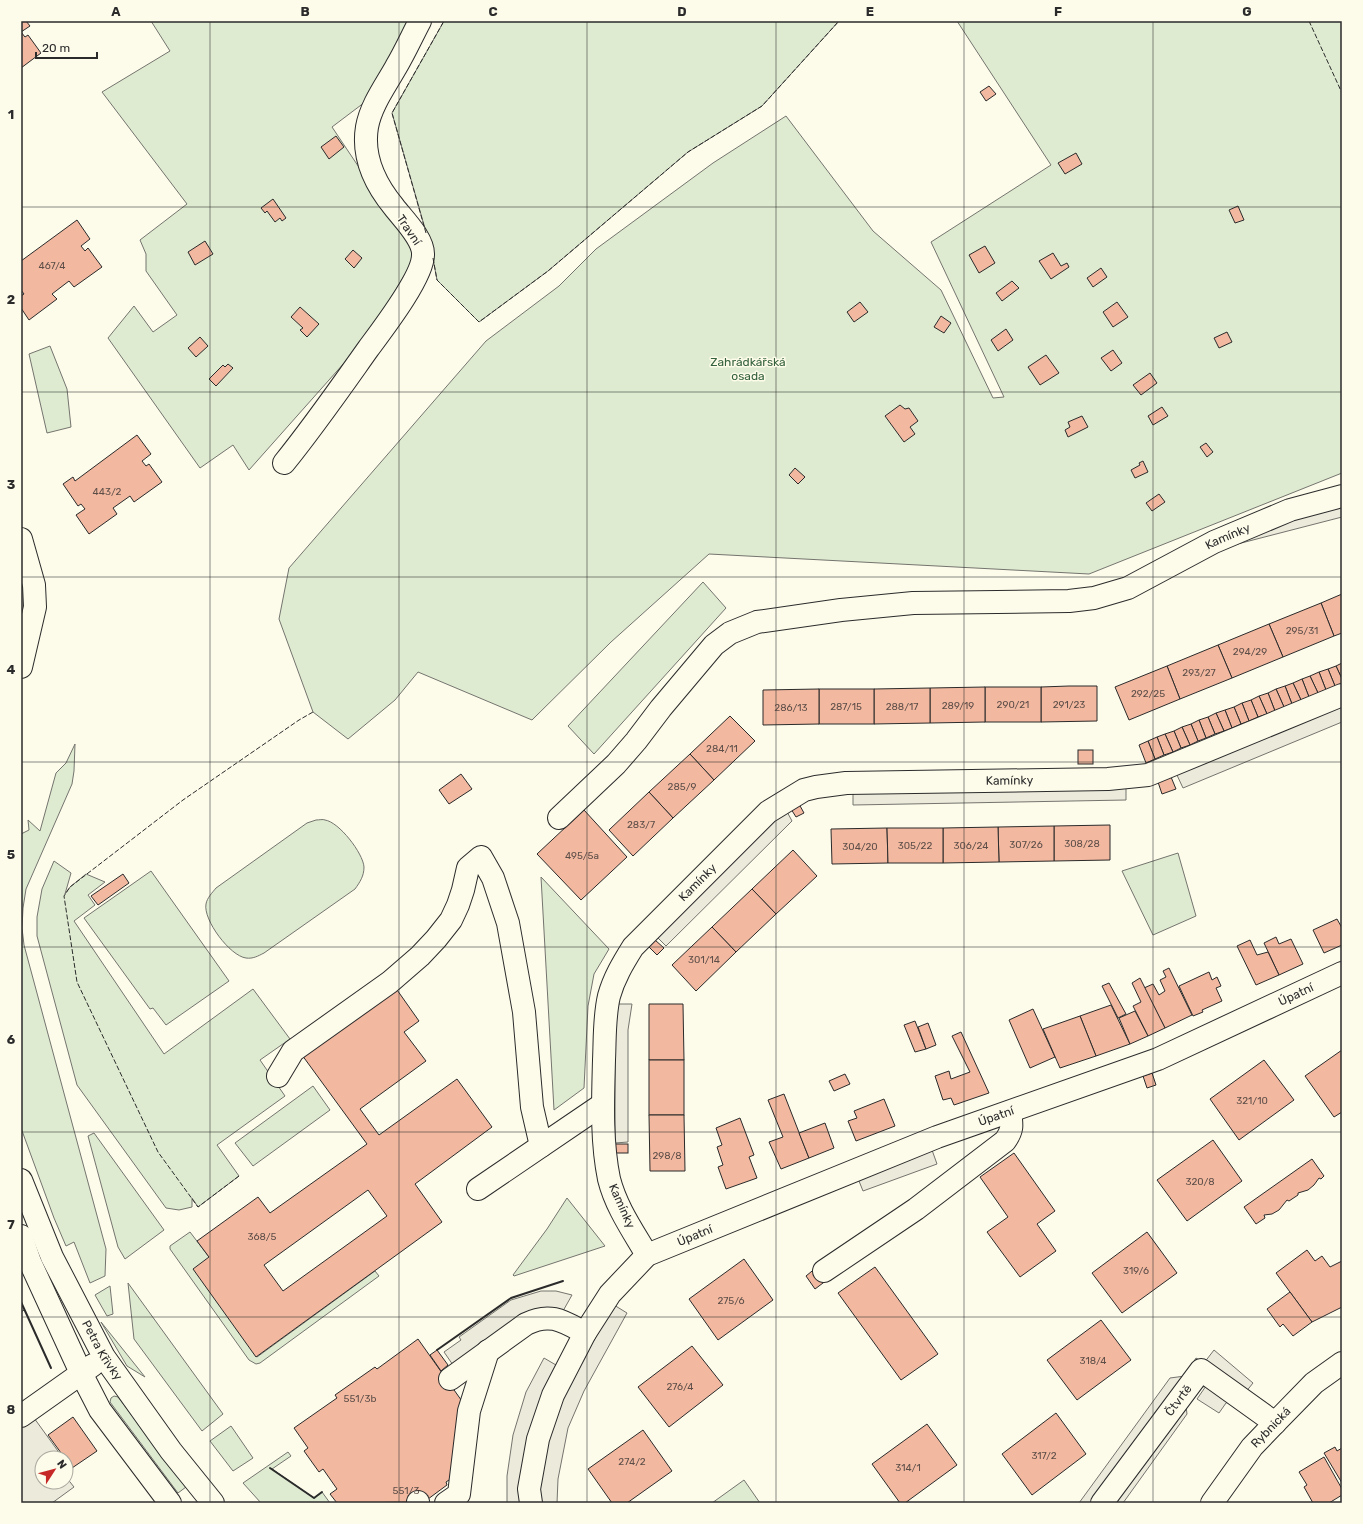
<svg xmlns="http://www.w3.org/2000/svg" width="1363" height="1524" font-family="Rubik,sans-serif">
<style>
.green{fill:#deebd1;stroke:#74746e}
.parking{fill:#eceadb;stroke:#74746e}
.building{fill:#f2b8a0;stroke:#2b2b2b;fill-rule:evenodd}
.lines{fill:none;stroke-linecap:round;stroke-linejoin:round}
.minor-casing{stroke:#2b2b2b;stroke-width:24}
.minor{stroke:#fdfbea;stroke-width:22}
.fence{stroke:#2b2b2b;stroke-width:1;stroke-dasharray:5 2;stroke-linecap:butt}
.wall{stroke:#2b2b2b;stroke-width:2}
.grid{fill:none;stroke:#2b2b2b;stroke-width:1;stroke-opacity:0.55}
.labels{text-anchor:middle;stroke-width:3;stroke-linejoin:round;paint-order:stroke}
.number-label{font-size:10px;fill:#5d4e48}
.street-label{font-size:12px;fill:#2b2b2b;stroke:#fdfbea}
.park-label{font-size:12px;fill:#34623c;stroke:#fdfbea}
.neatline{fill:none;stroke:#2b2b2b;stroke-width:1.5}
.grid-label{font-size:13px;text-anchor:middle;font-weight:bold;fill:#2b2b2b}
</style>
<rect width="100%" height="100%" fill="#fdfbea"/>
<g class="green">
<path d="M151 21H417L373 96 332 127 417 254 369 335 249 470 233 445 200 468 108 338 134 306 153 332 177 315 146 271V254L140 240 187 204 102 92 170 51Z"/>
<path d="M444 21H839L762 106 688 152 548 271 479 322 437 280 432 253 392 113Z"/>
<path d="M957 21H1342V473L1089 574 709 554 611 642 532 720 418 672 395 700 348 739 313 712 279 619 289 568 486 341 559 286 596 249 713 163 786 116 873 231 941 290 993 398 1004 397 931 242 1051 165Z"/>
<path d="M50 346 67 389 71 427 47 433 29 354Z"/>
<path d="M703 582 726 608 594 754 568 726Z"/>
<path d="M75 744 74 771 72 784 26 889 23 908 22 928 24 945 106 1249 105 1276 90 1283 74 1242 66 1246 54 1218 21 1128V834L29 830 28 820 40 831 56 773 66 763Z"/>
<path d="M316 820C319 820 323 819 325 820 339 822 363 853 364 867 364 876 360 882 355 889L264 953C258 956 253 959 246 958 230 956 203 920 206 904 207 898 212 893 216 888L307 823Z"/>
<path d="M1178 853 1196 916 1153 935 1122 871Z"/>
<path d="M54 861 71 873 65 894 70 887 86 874 105 882 88 895 95 905 74 921 164 1054 253 989 290 1039 260 1060 285 1096 217 1145 239 1176 198 1207 192 1198V1207L179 1210 166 1208 77 1085 37 936V917L42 889Z"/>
<path d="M151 871 229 981 166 1025 153 1008 150 1009 84 918Z"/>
<path d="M541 877 609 949 594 974 588 1006 584 1088 554 1110Z"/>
<path d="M313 1086 330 1110 253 1166 235 1143Z"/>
<path d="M94 1133 164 1230 125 1259 118 1247 88 1136Z"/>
<path d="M567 1198 605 1246 514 1276 513 1275 547 1229Z"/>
<path d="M190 1232 209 1257 257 1357 375 1271 379 1276 260 1363 256 1364 249 1360 170 1249V1246Z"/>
<path d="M128 1283 223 1414 202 1431 134 1339Z"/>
<path d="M110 1286 113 1314 107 1316 95 1295Z"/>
<path d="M101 1322 145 1377 127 1366Z"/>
<path d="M114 1396 118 1397 186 1487 178 1493 110 1402 111 1398Z"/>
<path d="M231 1426 253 1458 233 1471 210 1441Z"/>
<path d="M288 1452 291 1456 272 1469 314 1498 322 1492 330 1503H261L243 1483Z"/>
<path d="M744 1480 760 1503H712Z"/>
</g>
<g class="parking">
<path d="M1342 496V517L1222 548Z"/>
<path d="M1342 704V722L1183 788 1176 773Z"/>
<path d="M1126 787V800L853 805V791Z"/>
<path d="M785 808 792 821 666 946 656 936Z"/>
<path d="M618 1004H632L628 1030V1142L615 1143V1031Z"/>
<path d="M932 1150 937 1164 863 1191 857 1176Z"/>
<path d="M541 1291H556L572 1295 563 1311 453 1365 444 1352 461 1340 459 1337 511 1300Z"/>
<path d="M614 1305 627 1313 584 1391 568 1428 558 1479 557 1503H507V1476L513 1435 526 1392 544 1358 573 1375Z"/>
<path d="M1214 1350 1253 1383 1245 1393 1226 1403 1219 1413 1197 1399 1206 1386 1190 1391 1185 1399 1187 1414 1123 1503H1079L1170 1378 1185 1376 1196 1358 1204 1363Z"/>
<path d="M29 1411 63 1458H42V1482H66V1462L71 1469 66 1477 74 1487 52 1503H21V1416Z"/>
</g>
<g class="building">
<path d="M21 21H26L30 26 21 32 25 37 28 35 41 53 21 68Z"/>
<path d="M989 86 996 94 986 101 980 92Z"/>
<path d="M336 136 344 147 329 159 321 147Z"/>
<path d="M1076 153 1082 164 1065 174 1058 163Z"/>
<path d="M273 199 286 218 282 221 280 218 275 222 267 211 265 213 261 208Z"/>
<path d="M1238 206 1244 220 1235 223 1229 210Z"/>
<path d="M77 220 90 239 81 246 85 251 88 248 102 267 74 287 69 281 52 294 57 299 29 320 21 308V296L24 294 21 290V261Z"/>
<path d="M205 241 213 254 195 265 188 252Z"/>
<path d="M985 246 995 263 979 273 969 255Z"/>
<path d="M353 250 362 258 354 268 345 259Z"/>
<path d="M1053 253 1061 266 1067 263 1069 267 1051 279 1039 261Z"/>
<path d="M1101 268 1107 277 1093 287 1087 278Z"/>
<path d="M1012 281 1019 288 1002 301 996 293Z"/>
<path d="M860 302 868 312 854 322 847 312Z"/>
<path d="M1117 302 1128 317 1113 327 1103 312Z"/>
<path d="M300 307 319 324 307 337 300 330 303 328 291 317Z"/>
<path d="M941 316 951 323 944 333 934 327Z"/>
<path d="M1006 329 1013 340 998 351 991 340Z"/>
<path d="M1227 332 1232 342 1219 348 1214 338Z"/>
<path d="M200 337 208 346 196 357 188 348Z"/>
<path d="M1113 350 1122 363 1111 371 1101 358Z"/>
<path d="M1046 355 1059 373 1040 385 1028 367Z"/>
<path d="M228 364 233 368 216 386 209 379 223 365 225 367Z"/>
<path d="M1150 373 1157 383 1141 395 1133 385Z"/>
<path d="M900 405 905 409 909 408 918 421 910 427 915 434 904 442 885 416Z"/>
<path d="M1162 407 1168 416 1153 425 1148 416Z"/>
<path d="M1082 416 1088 427 1068 437 1065 430 1070 427 1068 422Z"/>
<path d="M137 435 151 454 142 461 146 466 149 464 162 482 134 502 130 496 113 508 117 514 89 534 76 515 85 509 81 504 78 506 63 484 73 477 75 481Z"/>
<path d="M1206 443 1213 452 1207 457 1200 447Z"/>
<path d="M1143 461 1148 472 1135 478 1131 470 1140 465 1139 463Z"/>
<path d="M795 468 805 477 798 484 789 475Z"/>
<path d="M1159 494 1165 502 1152 511 1146 503Z"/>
<path d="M1342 594V633L1334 636 1321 603Z"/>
<path d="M1321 603 1334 636 1283 657 1269 624Z"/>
<path d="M1269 624 1283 657 1232 678 1218 645Z"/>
<path d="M1218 645 1232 678 1180 699 1167 666Z"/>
<path d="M1342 663V679L1336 666Z"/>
<path d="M1167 666 1180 699 1129 720 1115 687Z"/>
<path d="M1336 666 1342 679V684L1335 686 1328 669Z"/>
<path d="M1328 669 1335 686 1326 690 1319 672Z"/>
<path d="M1319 672 1326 690 1318 693 1310 676Z"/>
<path d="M1310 676 1318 693 1309 697 1302 679Z"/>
<path d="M1302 679 1309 697 1301 700 1293 683Z"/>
<path d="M1293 683 1301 700 1292 704 1285 686Z"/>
<path d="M1069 686H1097V721L1041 722V687Z"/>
<path d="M1285 686 1292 704 1284 707 1276 689Z"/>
<rect x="985" y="687" width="56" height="35"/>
<path d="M985 687V722L930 723V688Z"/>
<path d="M930 688V723L874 724V689Z"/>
<rect x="819" y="689" width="55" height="35"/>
<path d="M819 689V724L763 725V690Z"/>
<path d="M1276 689 1284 707 1275 711 1268 693Z"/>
<path d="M1268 693 1275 711 1267 714 1259 696Z"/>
<path d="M1259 696 1267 714 1258 717 1251 700Z"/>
<path d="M1251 700 1258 717 1249 721 1242 703Z"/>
<path d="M1242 703 1249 721 1241 724 1234 707Z"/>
<path d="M1234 707 1241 724 1232 728 1225 710Z"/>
<path d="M1225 710 1232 728 1224 731 1216 713Z"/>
<path d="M1216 713 1224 731 1215 734 1208 717Z"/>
<path d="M730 716 755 741 714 780 690 754Z"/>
<path d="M1208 717 1215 734 1206 738 1199 720Z"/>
<path d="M1199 720 1206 738 1198 741 1191 724Z"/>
<path d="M1191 724 1198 741 1190 745 1182 727Z"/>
<path d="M1182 727 1190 745 1181 748 1174 731Z"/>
<path d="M1174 731 1181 748 1173 752 1165 734Z"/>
<path d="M1165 734 1173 752 1164 755 1157 737Z"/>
<path d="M1157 737 1164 755 1155 759 1148 741Z"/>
<path d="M1148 741 1155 759 1146 763 1139 745Z"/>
<rect x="1078" y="750" width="15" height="14"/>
<path d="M690 754 714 780 673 818 649 792Z"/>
<path d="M461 774 472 789 449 804 439 790Z"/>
<path d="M1171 777 1176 789 1162 794 1158 782Z"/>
<path d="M649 792 673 818 633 856 609 830Z"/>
<path d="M799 804 804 813 796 817 791 809Z"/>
<path d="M584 810 627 857 581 900 537 854Z"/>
<path d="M1110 825V860L1054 861V826Z"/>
<path d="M1054 826V861L999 862 998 827Z"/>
<path d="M998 827 999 862 943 863V828Z"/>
<path d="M887 828 888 863 832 864 831 829Z"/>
<path d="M887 828H943V863H888Z"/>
<path d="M793 850 817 876 776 914 752 889Z"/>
<path d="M123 874 129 883 98 905 91 896Z"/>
<path d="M752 889 776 914 736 952 712 927Z"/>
<path d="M1337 919 1342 928V945L1324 953 1313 930Z"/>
<path d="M712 927 736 952 696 991 672 965Z"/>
<path d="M1276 937 1279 944 1291 939 1303 964 1279 975 1264 943Z"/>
<path d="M655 940 664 948 657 955 648 946Z"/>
<path d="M1250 940 1257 955 1268 952 1279 975 1256 985 1237 946Z"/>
<path d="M1169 968 1192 1015 1165 1028 1144 988 1153 984 1159 995 1165 991 1160 980 1166 977 1163 971Z"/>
<path d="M1209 972 1212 980 1217 977 1221 986 1216 988 1222 1001 1202 1010 1203 1012 1193 1016 1179 986Z"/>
<path d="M1140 978 1165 1028 1148 1036 1133 1006 1141 1002 1132 983Z"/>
<path d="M1109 983 1126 1014 1118 1018 1102 986Z"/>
<path d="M395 987 419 1021 404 1032 426 1061 360 1109 379 1135 457 1079 492 1127 415 1184 442 1222 256 1357 193 1269 209 1257 197 1241 258 1197 270 1213 367 1144 302 1055ZM368 1190 387 1216 283 1291 264 1265Z"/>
<path d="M649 1004H683L684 1060H649Z"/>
<path d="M1111 1005 1130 1044 1096 1056 1080 1016Z"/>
<path d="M1033 1009 1055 1057 1030 1068 1009 1020Z"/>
<path d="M1135 1011 1148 1036 1130 1044 1119 1018Z"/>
<path d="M1080 1016 1096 1056 1060 1068 1043 1029Z"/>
<path d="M915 1021 926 1049 915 1052 904 1025Z"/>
<path d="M928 1023 936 1045 926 1049 918 1027Z"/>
<path d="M961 1032 989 1093 954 1105 951 1098 943 1100 935 1076 949 1071 951 1079 970 1072 952 1036Z"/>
<path d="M1342 1050V1112L1334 1117 1305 1076Z"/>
<rect x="649" y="1060" width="35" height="55"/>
<path d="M1264 1060 1294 1100 1239 1140 1210 1099Z"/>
<path d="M1152 1073 1156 1085 1147 1088 1143 1076Z"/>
<path d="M845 1074 850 1084 834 1091 829 1081Z"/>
<path d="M784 1094 809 1158 781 1169 769 1142 783 1137 768 1100Z"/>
<path d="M884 1099 895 1126 856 1141 848 1121 857 1118 854 1111Z"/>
<path d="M649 1115H684L685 1171H650Z"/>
<path d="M740 1118 754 1155 749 1157 757 1178 726 1189 718 1167 723 1165 717 1147 722 1145 716 1128Z"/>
<path d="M825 1123 834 1148 809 1158 799 1133Z"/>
<path d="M1213 1140 1242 1181 1187 1221 1157 1180Z"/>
<rect x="615" y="1144" width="13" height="9"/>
<path d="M1014 1153 1055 1211 1037 1224 1056 1251 1020 1277 987 1232 1008 1217 980 1177Z"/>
<path d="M1312 1159 1324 1176 1321 1179 1319 1178 1314 1185 1308 1190 1298 1193V1195L1289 1201 1287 1200 1279 1210 1272 1214 1264 1215 1265 1218 1256 1224 1244 1207Z"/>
<path d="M1147 1232 1177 1273 1122 1313 1092 1273Z"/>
<path d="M1307 1250 1315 1261 1322 1256 1330 1267 1342 1261V1307L1312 1322 1276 1273Z"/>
<path d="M744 1259 773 1300 718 1340 689 1299Z"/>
<path d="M817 1267 827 1280 815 1289 806 1276Z"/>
<path d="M875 1267 938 1354 901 1380 838 1293Z"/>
<path d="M1290 1292 1312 1322 1293 1336 1283 1324 1280 1327 1267 1309Z"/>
<path d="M1101 1320 1131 1360 1077 1400 1047 1360Z"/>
<path d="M418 1339 464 1404 455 1476 446 1482 447 1485 424 1502 337 1503 330 1494 337 1489 323 1469 319 1472 304 1451 308 1448 294 1428 337 1398 335 1395 375 1367 377 1369Z"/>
<path d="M692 1346 723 1385 669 1427 638 1387Z"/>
<path d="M437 1350 448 1365 441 1371 430 1355Z"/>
<path d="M1056 1413 1086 1454 1032 1495 1002 1454Z"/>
<path d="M73 1417 97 1451 72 1468 48 1435Z"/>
<path d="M927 1424 957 1465 905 1503H900L872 1464Z"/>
<path d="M643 1430 672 1471 627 1503H612L588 1469Z"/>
<path d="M1335 1447 1337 1451 1342 1448V1483L1324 1453Z"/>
<path d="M1324 1457 1342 1489V1495L1329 1503H1313L1304 1487 1307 1485 1299 1472Z"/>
</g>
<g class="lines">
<g class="minor-casing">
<g id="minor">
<path d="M284 463C314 426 341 387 368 349 382 330 423 277 423 255 424 239 403 219 394 207 375 184 362 157 367 127 371 105 386 85 396 67 405 52 412 36 420 21"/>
<path d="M21 539 34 585 35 607 21 667"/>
<path id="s1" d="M559 818 616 764 636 741 661 708 714 645 730 633 757 622 841 610 913 603 1069 601 1094 598 1128 588 1214 542 1290 510 1342 496"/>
<path d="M278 1076 293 1051 390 982 420 956 436 939 451 920 458 905 463 890 468 868 481 857 493 878 508 923 524 1012 532 1107 541 1146"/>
<path id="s2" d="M21 1180 52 1257 104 1357 171 1451 213 1503"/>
<path d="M478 1189 603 1104"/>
<path d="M21 1236 30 1262 81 1373 100 1410 170 1503"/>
<path id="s3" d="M647 1255C633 1231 616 1207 609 1179 601 1140 603 1099 604 1060 605 1039 604 1017 609 996 614 978 623 963 633 947L768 812 804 790 816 787 846 783 1108 779 1148 775 1342 695"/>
<path d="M824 1271 916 1209 1005 1141C1013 1130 1012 1125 1010 1112"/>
<path d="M450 1379 526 1324C550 1312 563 1321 585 1333"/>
<path d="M21 1416 93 1365"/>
<path d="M418 1502V1503"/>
<path d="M446 1503 459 1494 469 1411 488 1351"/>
<path id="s4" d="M531 1503 529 1489 538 1439 553 1395 585 1333 610 1294 647 1255 937 1137 1158 1059 1342 973"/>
<path id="s5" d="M1102 1503 1201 1370 1275 1423"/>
<path id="s6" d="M1212 1503 1252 1447 1275 1423 1314 1383 1342 1363"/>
</g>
</g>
<use href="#minor" class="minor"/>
<g class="fence">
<path d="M1309 21 1342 93"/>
<path d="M426 233 392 113 444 21"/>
<path d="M433 258 437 280 479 322 548 271 688 152 762 106 839 21"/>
<path d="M239 1176 198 1207 158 1152 77 982 64 896 70 887 183 800 299 720 313 712"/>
<path d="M21 1312 24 1310"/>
</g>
<g class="wall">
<path d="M21 1302 51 1368"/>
<path d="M437 1350 511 1298 563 1281"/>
<path d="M270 1468 314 1498 322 1492"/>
</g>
</g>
<path class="grid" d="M210 21V1503M399 21V1503M587 21V1503M776 21V1503M964 21V1503M1153 21V1503M21 207H1342M21 392H1342M21 577H1342M21 762H1342M21 947H1342M21 1132H1342M21 1317H1342"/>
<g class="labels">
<g class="number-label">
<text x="52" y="269">467/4</text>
<text x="107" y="495">443/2</text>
<text x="1302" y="634">295/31</text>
<text x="1250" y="655">294/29</text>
<text x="1199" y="676">293/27</text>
<text x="1148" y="697">292/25</text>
<text x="1013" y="708">290/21</text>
<text x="1069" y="708">291/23</text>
<text x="958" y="709">289/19</text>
<text x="846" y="710">287/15</text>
<text x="902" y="710">288/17</text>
<text x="791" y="711">286/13</text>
<text x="722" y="752">284/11</text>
<text x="682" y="790">285/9</text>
<text x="641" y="828">283/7</text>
<text x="1082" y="847">308/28</text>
<text x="1026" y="848">307/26</text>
<text x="915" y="849">305/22</text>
<text x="971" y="849">306/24</text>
<text x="860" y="850">304/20</text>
<text x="582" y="859">495/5a</text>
<text x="704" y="963">301/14</text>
<text x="1252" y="1104">321/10</text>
<text x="667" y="1159">298/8</text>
<text x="1200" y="1185">320/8</text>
<text x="262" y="1240">368/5</text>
<text x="1136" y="1274">319/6</text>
<text x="731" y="1304">275/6</text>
<text x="1093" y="1364">318/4</text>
<text x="680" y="1390">276/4</text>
<text x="360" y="1402">551/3b</text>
<text x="1044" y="1459">317/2</text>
<text x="632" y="1465">274/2</text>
<text x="908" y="1471">314/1</text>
<text x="406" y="1494">551/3</text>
</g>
<g class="street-label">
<text transform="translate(409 230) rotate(56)" y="4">Travní</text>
<text dy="4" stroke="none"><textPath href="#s1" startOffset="768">Kamínky</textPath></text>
<text dy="4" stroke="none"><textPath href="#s3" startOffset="763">Kamínky</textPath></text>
<text dy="4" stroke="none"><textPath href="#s3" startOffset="415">Kamínky</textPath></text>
<text dy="4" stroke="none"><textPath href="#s4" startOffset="981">Úpatní</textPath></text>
<text dy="4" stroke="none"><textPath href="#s4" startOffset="657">Úpatní</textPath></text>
<text transform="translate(622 1206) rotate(66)" y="4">Kamínky</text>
<text dy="4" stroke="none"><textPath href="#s4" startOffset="333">Úpatní</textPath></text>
<text dy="4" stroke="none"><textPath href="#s2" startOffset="189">Petra Křivky</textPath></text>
<text dy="4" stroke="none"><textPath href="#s5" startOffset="128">Čtvrtě</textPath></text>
<text dy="4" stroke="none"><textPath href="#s6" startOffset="96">Rybnická</textPath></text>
</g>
<g class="park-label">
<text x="748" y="366">Zahrádkářská<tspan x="748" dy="14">osada</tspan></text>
</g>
</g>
<rect width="1363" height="1524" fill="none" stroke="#fdfbea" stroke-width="44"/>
<g transform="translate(54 1470) rotate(54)"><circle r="19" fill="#fdfbea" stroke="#a9a89e"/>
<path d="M0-3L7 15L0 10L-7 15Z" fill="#c62828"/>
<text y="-6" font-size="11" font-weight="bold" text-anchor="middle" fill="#2b2b2b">N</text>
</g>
<path d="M36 52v6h61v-6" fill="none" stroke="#2b2b2b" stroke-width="2"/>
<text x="42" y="52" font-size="12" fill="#2b2b2b" stroke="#fdfbea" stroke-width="3" paint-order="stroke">20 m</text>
<rect x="22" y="22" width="1319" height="1480" class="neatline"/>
<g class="grid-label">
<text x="116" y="16">A</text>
<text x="305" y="16">B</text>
<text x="493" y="16">C</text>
<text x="682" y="16">D</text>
<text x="870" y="16">E</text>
<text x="1058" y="16">F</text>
<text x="1247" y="16">G</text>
<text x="11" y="119">1</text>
<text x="11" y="304">2</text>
<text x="11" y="489">3</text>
<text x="11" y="674">4</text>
<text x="11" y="859">5</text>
<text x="11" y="1044">6</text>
<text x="11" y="1229">7</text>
<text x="11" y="1414">8</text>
</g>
</svg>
